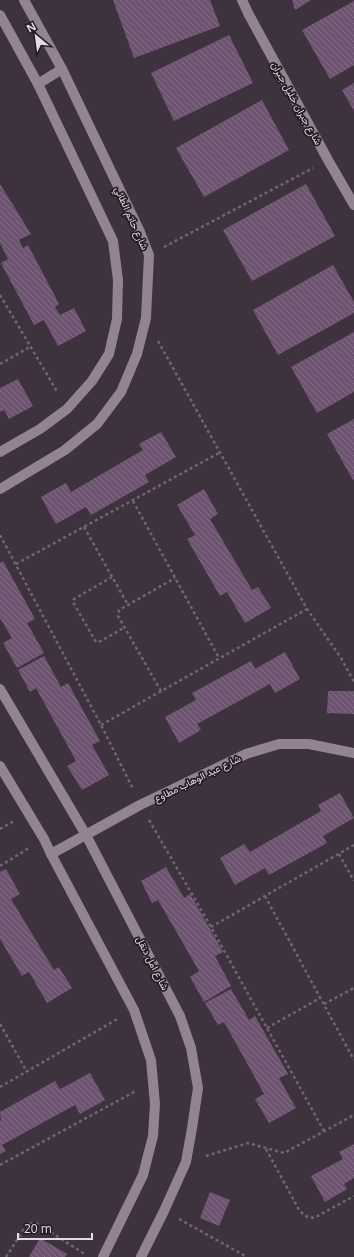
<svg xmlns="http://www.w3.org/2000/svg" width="354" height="1257" font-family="'Open Sans',Vazirmatn,sans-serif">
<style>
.building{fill:url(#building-back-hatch)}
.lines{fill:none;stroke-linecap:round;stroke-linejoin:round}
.path{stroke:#706671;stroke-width:2.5;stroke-dasharray:3 3;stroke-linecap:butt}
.minor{stroke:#928493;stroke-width:10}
.tertiary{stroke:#928493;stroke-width:10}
.labels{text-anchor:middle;stroke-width:3.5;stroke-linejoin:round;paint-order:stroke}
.street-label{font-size:10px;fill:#e4dce4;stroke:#221c22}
</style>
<defs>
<pattern id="building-back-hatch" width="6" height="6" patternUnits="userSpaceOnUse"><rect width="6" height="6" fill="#6e5471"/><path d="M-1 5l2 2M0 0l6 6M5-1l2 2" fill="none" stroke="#836c85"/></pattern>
</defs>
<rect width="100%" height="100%" fill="#3e323f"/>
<g class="building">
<path d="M113 0H210L220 26 134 58Z"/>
<path d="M292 0H311L295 10Z"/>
<path d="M354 1V65L330 79 302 30Z"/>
<path d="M229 35 253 83 174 121 151 73Z"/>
<path d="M354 83V111L342 90Z"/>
<path d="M262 100 289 150 204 197 176 148Z"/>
<path d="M0 184 31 234 19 240 23 248 28 245 59 304 55 307 60 315 74 308 86 331 58 346 44 320 34 325 1 263 8 259 0 243Z"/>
<path d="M306 184 335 236 252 281 223 230Z"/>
<path d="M333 265 354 302V313L278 355 253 310Z"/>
<path d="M354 332V392L317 413 291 367Z"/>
<path d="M18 379 33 406 9 419 4 410 0 412V388Z"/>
<path d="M354 419V479L353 480 327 434Z"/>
<path d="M161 432 176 457 145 475 149 482 91 515 86 507 56 524 41 497 66 483 71 492 143 450 139 444Z"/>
<path d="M204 489 218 514 210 519 252 590 258 587 271 608 245 623 227 592 220 596 187 539 195 535 177 505Z"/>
<path d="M3 561 35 619 27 623 44 653 17 668 3 643 12 638 0 618V563Z"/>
<path d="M285 652 300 679 275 693 270 684 197 724 201 730 179 743 165 717 196 700 192 693 251 661 255 669Z"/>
<path d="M44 656 61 687 68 683 100 741 92 745 109 775 82 790 67 766 76 761 36 688 30 692 18 670Z"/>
<path d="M328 691H354V714L327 713Z"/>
<path d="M340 793 354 818 323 836 327 843 269 875 265 868 235 885 220 858 244 844 250 852 321 811 318 805Z"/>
<path d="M166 867 184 898 190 894 223 952 215 956 231 986 204 1002 190 977 199 971 158 900 152 903 141 881Z"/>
<path d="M6 869 20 894 11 899 54 970 59 967 72 988 47 1003 29 972 22 976 0 939V872Z"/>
<path d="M231 989 249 1020 255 1016 288 1074 279 1078 296 1108 269 1123 255 1099 264 1094 224 1022 218 1025 205 1003Z"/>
<path d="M90 1073 105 1100 80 1114 75 1105 2 1145 6 1151 0 1154V1121L1 1120 0 1112 55 1081 60 1089Z"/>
<path d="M354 1144V1178L344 1184 347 1189 325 1202 311 1176 343 1159 339 1152Z"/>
<path d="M210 1192 230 1200 219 1226 200 1218Z"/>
<path d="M40 1238 67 1254 65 1257H29Z"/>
</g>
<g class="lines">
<g class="path">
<path d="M164 247 313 168"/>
<path d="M0 295 58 393"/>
<path d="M158 341 307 609 341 658 354 682"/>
<path d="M0 364 30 347"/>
<path d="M133 501 219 658"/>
<path d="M84 527 128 605"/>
<path d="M0 535 101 725 133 789"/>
<path d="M16 564 219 453"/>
<path d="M112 577 74 599 73 602 96 642 101 641 125 627"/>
<path d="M161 691 118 616 119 610 175 578"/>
<path d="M101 725 307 609"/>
<path d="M149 820 211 927 324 1131"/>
<path d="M0 829 14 821"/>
<path d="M339 854 354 881"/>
<path d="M0 866 29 848"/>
<path d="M265 896 354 1060"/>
<path d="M211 927 354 845"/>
<path d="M324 1004 354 988"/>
<path d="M0 1024 27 1072"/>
<path d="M267 1028 320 998"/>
<path d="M0 1087 119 1018"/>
<path d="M266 1149 299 1210 305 1216 314 1218 354 1196"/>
<path d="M206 1156 248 1143 284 1153 354 1115"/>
<path d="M0 1165 136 1091"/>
<path d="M179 1219 247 1257"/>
<path d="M6 1257 28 1223 38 1224 86 1255"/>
</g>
<g class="minor">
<path d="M242 0 248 13 328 160 354 205"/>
<path d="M51 854 140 805 246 754 279 744H309L354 753"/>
</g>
<g class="tertiary">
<path d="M0 15 38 84 113 241 118 280 117 319 109 354 92 381 67 409 40 429 0 452"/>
<path d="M38 84 62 69"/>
<path d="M0 489 65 450 97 424 121 392 137 354 146 318 149 255 140 232 62 69 24 0"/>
<path d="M0 689 86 835 180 1016 191 1048 198 1088 192 1128 186 1162 164 1211 141 1257"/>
<path d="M0 766 44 839 51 854 134 1010 151 1060 155 1104 153 1136 143 1175 103 1257"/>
</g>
</g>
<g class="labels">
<g class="street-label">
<text transform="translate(297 103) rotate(61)" y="4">شارع جبران خليل جبران</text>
<text transform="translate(132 218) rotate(66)" y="4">شارع حاتم الطائي</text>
<text transform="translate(197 778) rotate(-26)" y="4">شارع عبد الوهاب مطاوع</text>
<text transform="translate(153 963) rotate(63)" y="4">شارع امل دنقل</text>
</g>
</g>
<g transform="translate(36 36) rotate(331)" stroke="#221c22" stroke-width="3" paint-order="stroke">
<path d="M0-3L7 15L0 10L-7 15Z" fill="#e4dce4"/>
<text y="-6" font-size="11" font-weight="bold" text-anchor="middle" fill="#e4dce4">N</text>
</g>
<path d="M18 1233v6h74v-6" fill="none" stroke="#e4dce4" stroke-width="2"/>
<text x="24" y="1233" font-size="12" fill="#e4dce4" stroke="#221c22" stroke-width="3" paint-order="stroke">20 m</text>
</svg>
